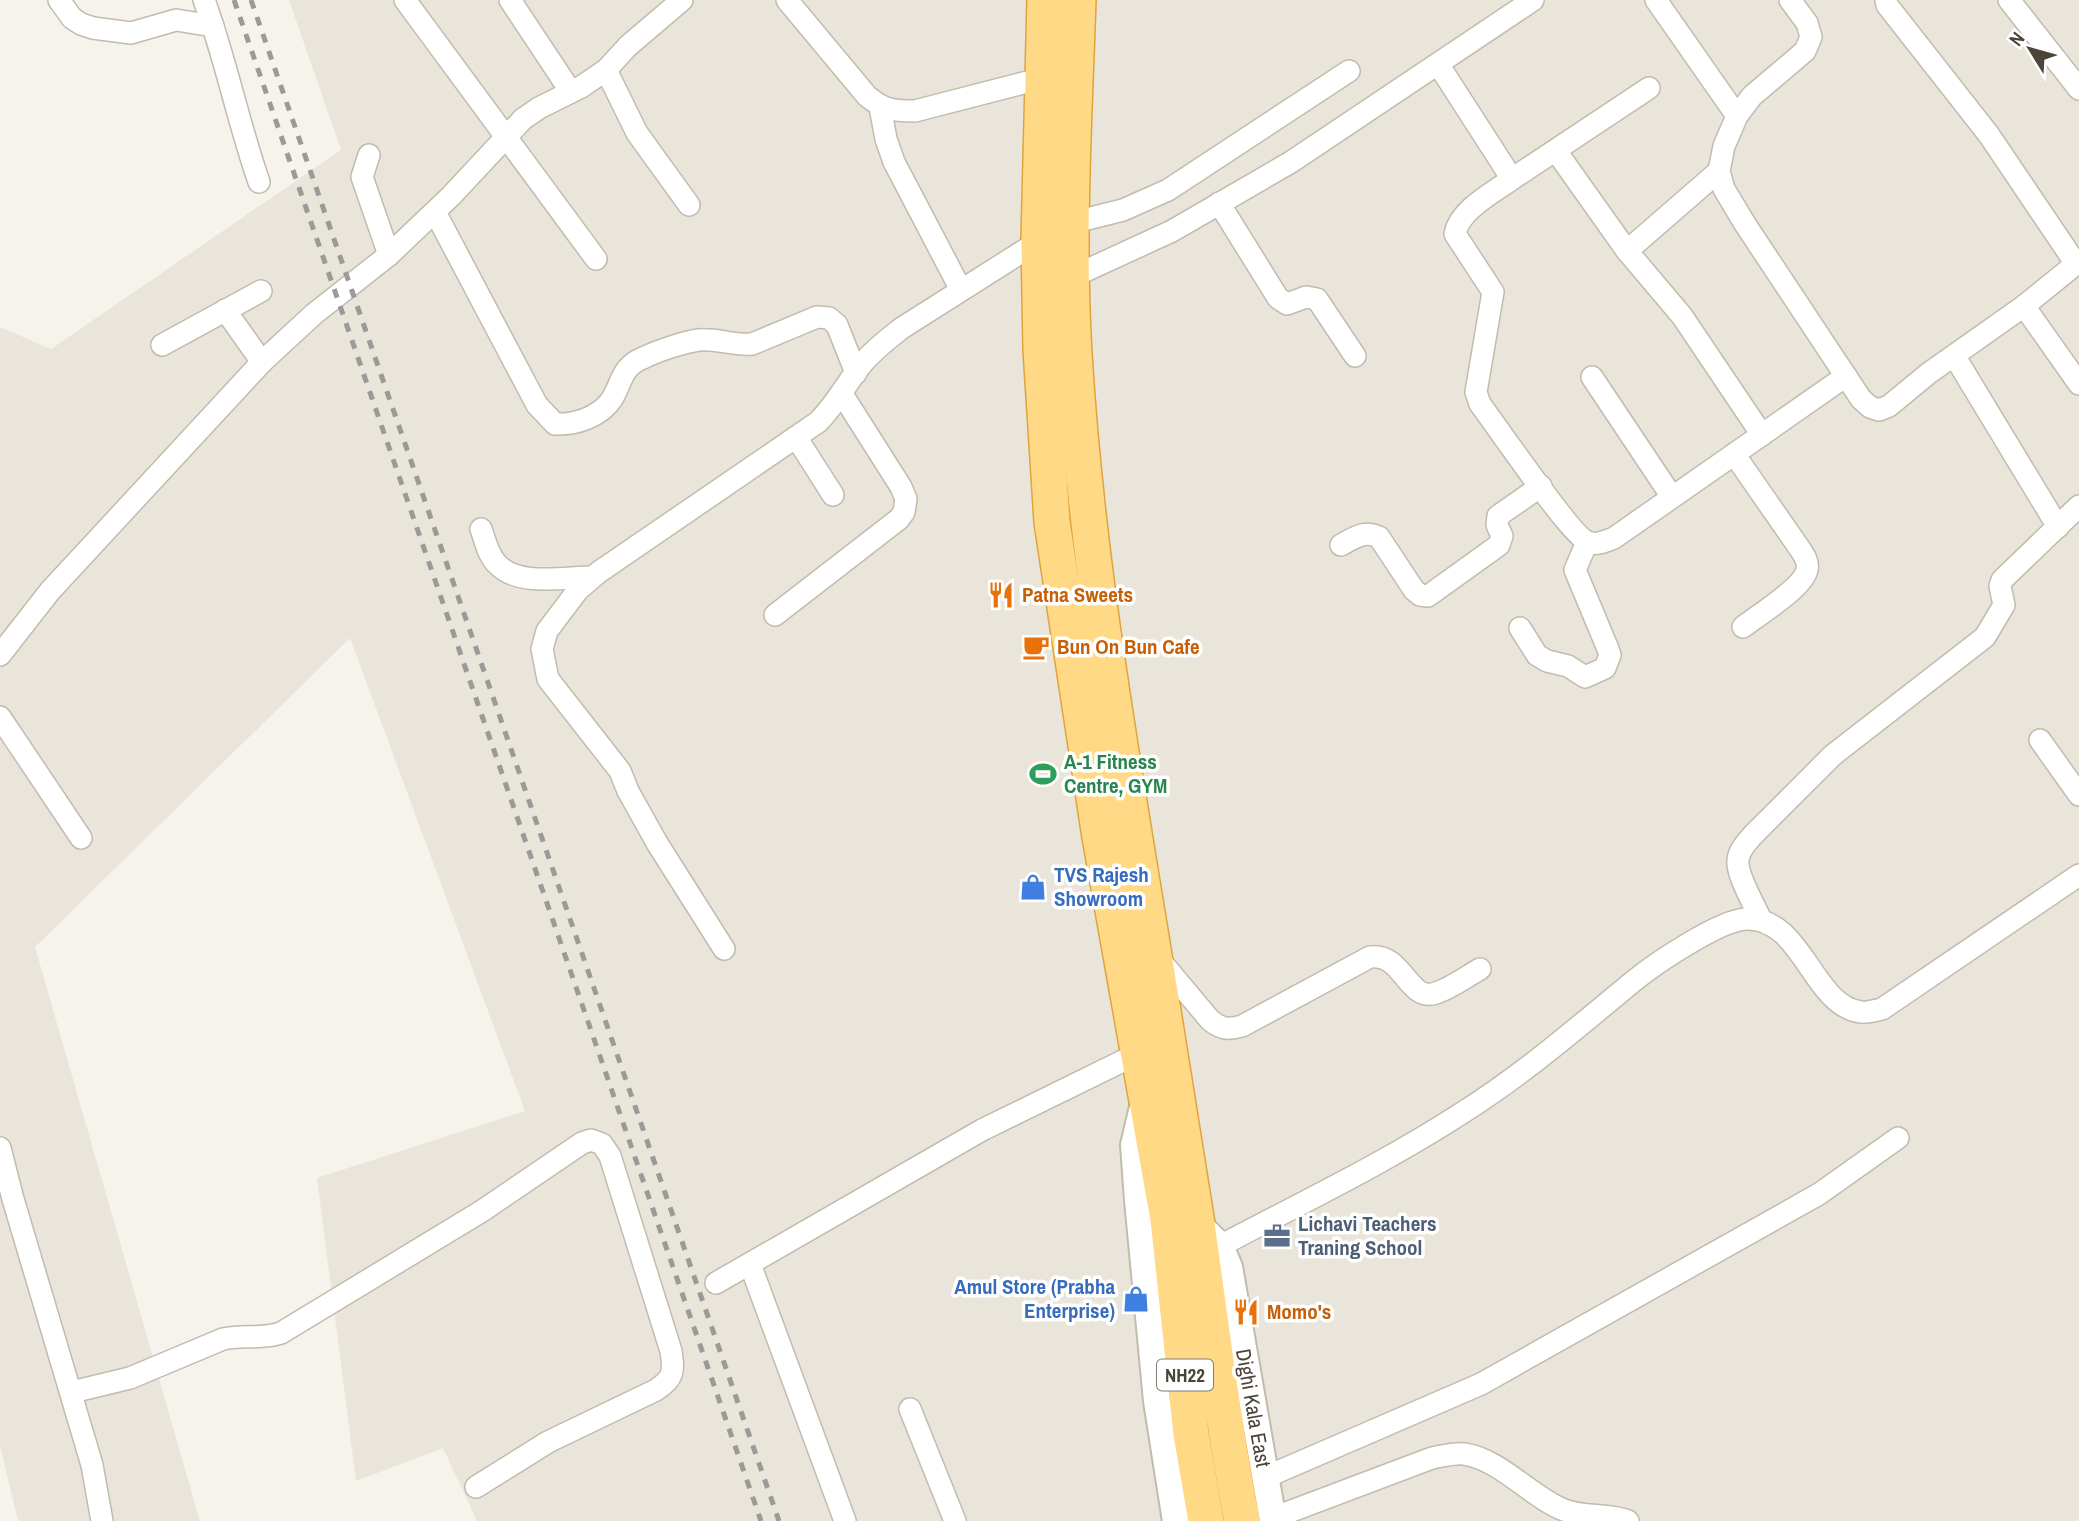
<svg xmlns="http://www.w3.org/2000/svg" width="2079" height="1521" font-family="'Archivo Narrow',sans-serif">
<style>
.residential{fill:#eae5da}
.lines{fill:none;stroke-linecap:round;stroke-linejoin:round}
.minor-casing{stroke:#c2bbae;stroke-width:24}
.tertiary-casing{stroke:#c2bbae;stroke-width:30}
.trunk-casing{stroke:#e0a43c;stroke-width:38}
.minor{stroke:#fff;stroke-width:21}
.tertiary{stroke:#fff;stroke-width:26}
.trunk{stroke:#ffd985;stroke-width:35}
.rail{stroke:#9a9a9a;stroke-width:5;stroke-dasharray:9 9;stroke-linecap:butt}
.labels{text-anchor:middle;stroke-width:7;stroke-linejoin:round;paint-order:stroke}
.shield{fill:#fff;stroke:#817c74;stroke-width:2}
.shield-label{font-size:19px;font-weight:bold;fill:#4b4439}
.food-label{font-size:21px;font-weight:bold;fill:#c56008;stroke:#fff;text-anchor:start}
.leisure-label{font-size:21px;font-weight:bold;fill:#27864d;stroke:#fff;text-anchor:start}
.shop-label{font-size:21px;font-weight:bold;fill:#366cbe;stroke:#fff;text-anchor:start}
.service-label{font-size:21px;font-weight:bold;fill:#4e5e75;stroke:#fff;text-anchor:start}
.street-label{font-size:21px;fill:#4b4439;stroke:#fff}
</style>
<rect width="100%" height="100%" fill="#f6f3ec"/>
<path class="residential" d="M289 0H2079V1521H477L443 1448 356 1481 317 1178 525 1111 350 638 35 947 200 1521H18L0 1446V327L51 349 341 150Z"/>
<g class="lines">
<g class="minor-casing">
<g id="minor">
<path d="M59 0 72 18 81 24 93 28 131 33 176 20 213 26"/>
<path d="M204 0C226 60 238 122 259 182"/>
<path d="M405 0 596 259"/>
<path d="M510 0 571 92"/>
<path d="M787 0 867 96C884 110 892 111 915 111L1043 78"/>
<path d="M1656 0 1737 116"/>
<path d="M1790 0 1807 23 1811 37 1805 51 1752 96 1737 116 1724 146 1719 171 1724 189 1745 224 1861 399 1870 407 1879 410 1889 406 1929 373 2024 306 2079 384"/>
<path d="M1886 0 1887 5 1989 135 2076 264 2024 306"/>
<path d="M2009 0 2079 89"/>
<path d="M1438 64 1512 179 1649 88"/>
<path d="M606 70 637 133 689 205"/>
<path d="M880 107 886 139 894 162 961 290"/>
<path d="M1556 151 1627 251 1682 316 1762 435"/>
<path d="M369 155 362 177 389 255"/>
<path d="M1512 179C1493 193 1459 210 1455 234L1493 292 1476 392 1480 404C1496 425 1572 537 1588 542 1596 546 1606 541 1614 538L1846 376"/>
<path d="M1219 203 1278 298 1287 304 1306 297 1317 299 1355 356"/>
<path d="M435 212 537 405 555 424C575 425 600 417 612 399 622 382 622 366 643 358 657 351 684 342 699 340 717 338 734 346 752 344L817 317 829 318 837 325 856 373"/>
<path d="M1071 223 1123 210 1168 190 1349 71"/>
<path d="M1627 251 1719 171"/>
<path d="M1072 277 1172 231 1291 162 1533 0"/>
<path d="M225 310 262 362"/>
<path d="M162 345 261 291"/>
<path d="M1955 357 2058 527"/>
<path d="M1592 377 1672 497"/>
<path d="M796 437 833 495"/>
<path d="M1734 454 1800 549C1804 555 1809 562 1807 570 1803 588 1758 615 1743 627"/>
<path d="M481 529C485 540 488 555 497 564 518 587 564 577 592 577"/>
<path d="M1341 545C1354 538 1364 530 1379 537L1414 590 1420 595 1428 596 1499 545 1502 536 1497 525 1498 516 1541 486"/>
<path d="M775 615 899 519 904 512 906 499 901 487 842 394"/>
<path d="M1520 628 1537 655 1547 661 1568 666 1585 677 1605 668 1610 655 1608 649 1575 570 1587 542"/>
<path d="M0 655 50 591 262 362 314 314 389 255 451 196 523 119 539 108 581 87 606 70 628 46 682 0"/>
<path d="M0 717 81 838"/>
<path d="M2040 740 2079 795"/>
<path d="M1761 920C1755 906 1736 874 1738 860 1739 850 1747 842 1753 835L1833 755 1985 637 2004 605 2000 586 2002 580 2079 506"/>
<path d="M724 949 657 843 628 791 620 771 548 679 542 649 547 631 578 590 599 572 818 422C836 404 846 384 861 365 873 350 888 339 902 328L1039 241"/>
<path d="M1158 958 1210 1020C1221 1029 1228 1030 1242 1026L1370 957C1403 952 1408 1003 1436 993 1451 988 1466 977 1480 969"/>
<path d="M0 1148 13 1199 92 1465 102 1521"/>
<path d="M1220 1246C1301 1203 1385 1163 1462 1113 1524 1074 1579 1026 1635 980 1656 963 1720 920 1746 919 1803 917 1812 1006 1861 1012 1867 1013 1876 1010 1882 1009L2079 875"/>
<path d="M750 1264 845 1521"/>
<path d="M716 1283 982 1130 1139 1053"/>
<path d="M72 1392 130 1378 223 1339C245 1334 259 1340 281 1333L482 1211 582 1143 591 1140 602 1144 610 1156 671 1351C674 1372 674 1378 656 1390L548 1442 476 1487"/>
<path d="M910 1409 955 1521"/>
<path d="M1266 1477 1481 1384 1819 1194 1898 1138"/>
<path d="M1273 1518 1432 1458C1443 1456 1453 1453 1464 1454 1500 1459 1531 1497 1564 1510 1585 1518 1608 1513 1628 1521"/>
</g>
</g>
<g class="tertiary-casing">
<g id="tertiary">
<path d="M1144 1103 1134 1145 1138 1200 1157 1401 1176 1521"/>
<path d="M1197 1223 1220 1246 1229 1267 1273 1521"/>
</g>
</g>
<g class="trunk-casing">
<g id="trunk">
<path d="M1045 0 1039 241 1041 349 1052 522 1100 837 1168 1219 1191 1434 1206 1521"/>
<path d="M1078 0C1074 118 1067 236 1074 354 1088 588 1133 818 1169 1049 1178 1107 1188 1166 1197 1224 1211 1323 1223 1422 1242 1521"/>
</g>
</g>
<use href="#minor" class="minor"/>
<use href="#tertiary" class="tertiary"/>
<use href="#trunk" class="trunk"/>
<g class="rail">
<path d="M234 0 761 1521"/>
<path d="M251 0 779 1521"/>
</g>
</g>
<defs>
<g id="restaurant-bare" transform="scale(2.1)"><path d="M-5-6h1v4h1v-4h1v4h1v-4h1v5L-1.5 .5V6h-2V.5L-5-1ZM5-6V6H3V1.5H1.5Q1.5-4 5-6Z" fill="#e8710a" stroke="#fff" stroke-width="2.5" paint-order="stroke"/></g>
<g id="cafe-bare" transform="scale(2.1)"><path d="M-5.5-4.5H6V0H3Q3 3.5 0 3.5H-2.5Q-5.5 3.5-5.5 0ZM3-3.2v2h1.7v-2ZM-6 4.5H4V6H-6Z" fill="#e8710a" stroke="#fff" stroke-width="2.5" paint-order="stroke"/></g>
<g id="stadium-bare" transform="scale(2.1)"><path d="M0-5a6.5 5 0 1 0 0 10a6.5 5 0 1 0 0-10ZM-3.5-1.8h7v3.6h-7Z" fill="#2e9e5b" stroke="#fff" stroke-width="2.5" paint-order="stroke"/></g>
<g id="shop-bare" transform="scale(2.1)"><path d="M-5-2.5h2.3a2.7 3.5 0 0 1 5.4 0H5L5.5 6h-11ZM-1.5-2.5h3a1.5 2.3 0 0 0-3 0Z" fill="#3f7fe0" stroke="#fff" stroke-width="2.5" paint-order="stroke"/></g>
<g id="office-bare" transform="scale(2.1)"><path d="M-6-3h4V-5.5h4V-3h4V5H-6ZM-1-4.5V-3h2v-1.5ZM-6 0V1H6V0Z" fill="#5c6f8a" stroke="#fff" stroke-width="2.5" paint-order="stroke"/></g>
</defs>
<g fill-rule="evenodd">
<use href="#restaurant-bare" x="1001" y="595"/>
<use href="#cafe-bare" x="1036" y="647"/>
<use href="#stadium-bare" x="1043" y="774"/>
<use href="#shop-bare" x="1033" y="887"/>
<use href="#office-bare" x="1277" y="1236"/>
<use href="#shop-bare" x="1136" y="1299"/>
<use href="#restaurant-bare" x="1246" y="1312"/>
</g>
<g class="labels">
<rect class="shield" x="1157" y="1359.5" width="56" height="31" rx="5"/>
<g class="shield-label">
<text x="1185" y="1382">NH22</text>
</g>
<g class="food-label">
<text x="1022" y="602">Patna Sweets</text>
<text x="1057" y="654">Bun On Bun Cafe</text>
<text x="1267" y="1319">Momo's</text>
</g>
<g class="leisure-label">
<text x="1064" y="769">A-1 Fitness<tspan x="1064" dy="24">Centre, GYM</tspan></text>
</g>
<g class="shop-label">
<text x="1054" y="882">TVS Rajesh<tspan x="1054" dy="24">Showroom</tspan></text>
<text x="1115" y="1294" text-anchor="end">Amul Store (Prabha<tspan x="1115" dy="24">Enterprise)</tspan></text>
</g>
<g class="service-label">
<text x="1298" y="1231">Lichavi Teachers<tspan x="1298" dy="24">Traning School</tspan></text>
</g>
<g class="street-label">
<text transform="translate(1253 1408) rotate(80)" y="7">Dighi Kala East</text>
</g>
</g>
<g transform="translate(2030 49) rotate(307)" stroke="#ffffff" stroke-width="5" paint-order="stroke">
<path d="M0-5L12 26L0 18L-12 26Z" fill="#4b4439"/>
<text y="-10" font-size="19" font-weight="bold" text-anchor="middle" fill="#4b4439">N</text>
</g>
</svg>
